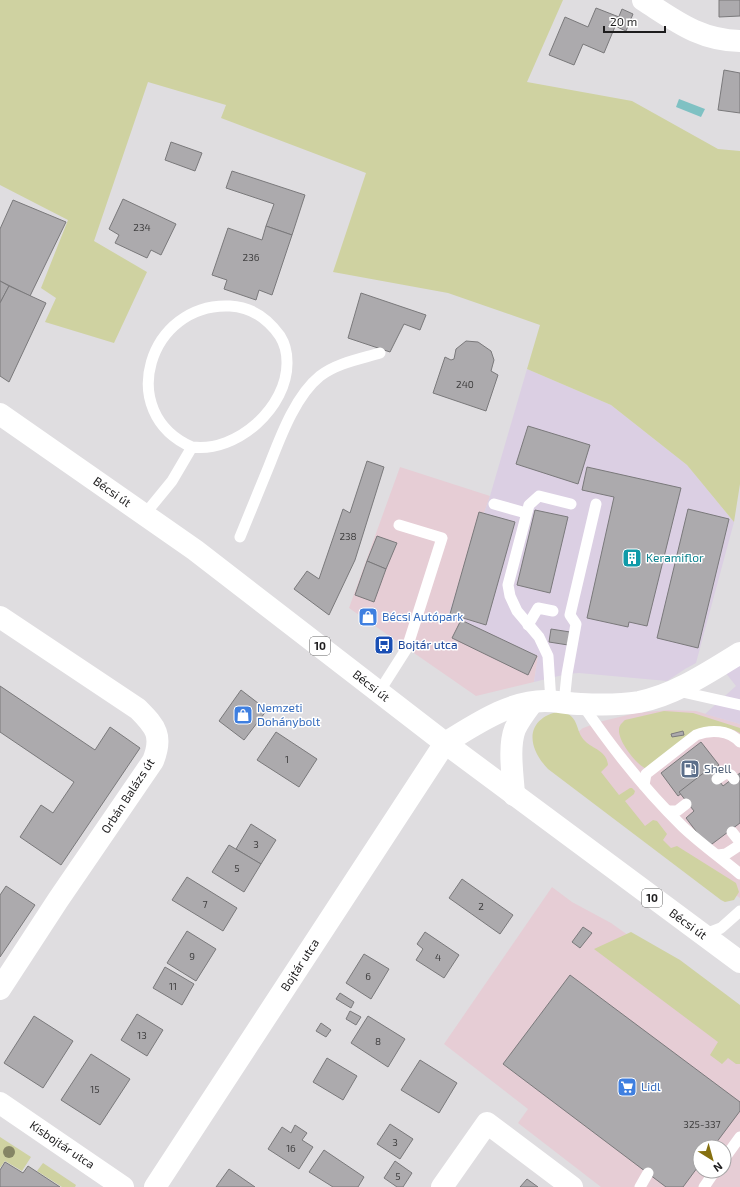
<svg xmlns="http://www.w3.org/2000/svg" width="740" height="1187" font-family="'Exo 2',sans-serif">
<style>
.commercial{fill:#e6cdd5;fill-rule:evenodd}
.industrial{fill:#dbcfe3}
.green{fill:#cfd2a1}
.water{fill:#7fc1c3}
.building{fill:#acaaad;stroke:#7a797b}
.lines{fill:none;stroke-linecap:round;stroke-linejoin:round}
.lane{stroke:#fff;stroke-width:11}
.street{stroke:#fff;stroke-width:22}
.secondary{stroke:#fff;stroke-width:22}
.primary{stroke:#fff;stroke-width:22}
.tree{fill:#858565}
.labels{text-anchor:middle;stroke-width:3;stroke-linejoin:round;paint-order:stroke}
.number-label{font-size:10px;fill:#414041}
.shield{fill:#fff;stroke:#616061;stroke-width:1}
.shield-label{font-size:11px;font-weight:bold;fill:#1d1c1d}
.street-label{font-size:12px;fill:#1d1c1d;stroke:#fff}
.culture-label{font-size:12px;fill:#0d838f;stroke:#fff;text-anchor:start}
.shop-label{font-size:12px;fill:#366cbe;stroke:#fff;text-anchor:start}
.transit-label{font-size:12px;fill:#164399;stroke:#fff;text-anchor:start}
.service-label{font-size:12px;fill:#4e5e75;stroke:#fff;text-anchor:start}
</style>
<rect width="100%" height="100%" fill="#dfdde0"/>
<g class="commercial">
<path d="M400 467 490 496 449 615 538 656 534 682 476 696 349 608Z"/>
<path d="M668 710 696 711 740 724V898L553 764 565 743 583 728 603 721 636 713Z"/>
<path d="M552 887 572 902 611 923 740 1015V1187H601L518 1123 528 1109 444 1044ZM700 1147H724V1171H700Z"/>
</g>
<g class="industrial">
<path d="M527 369 611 405 687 465 734 522 696 663 685 669 667 681 579 673 567 674 534 682 538 656 448 615 490 496Z"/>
<path d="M740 660V724L705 714 736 686 725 672Z"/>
</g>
<g class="green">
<path d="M0 0H563L527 82 632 101 718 149 740 151V484L734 522 687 465 611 405 527 369 540 325 448 293 333 272 366 173 221 118 226 105 148 82 94 241 147 272 114 343 45 322 56 298 41 288 68 220 0 185Z"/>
<path d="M561 711C581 717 574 730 585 741 593 749 607 751 608 765L601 772 619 795 630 788H632L635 791 634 794 625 801 645 826 653 820 657 821 667 834 663 840 671 848 677 846 736 883 739 892 734 900 725 902 721 900 548 769C526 746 525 718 561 711Z"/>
<path d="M664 711 693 713 740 728V733L734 730 715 727 647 769C637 766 618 741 619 730 619 725 622 723 625 720Z"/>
<path d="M631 932 680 960 740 1005V1064H736L728 1058 722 1064 710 1055 718 1042 594 949Z"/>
<path d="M0 1137 31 1157 22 1171 5 1161 0 1168Z"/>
<path d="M43 1163 76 1185 75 1187H62L37 1171Z"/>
</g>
<path class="water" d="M679 99 705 109 701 117 676 107Z"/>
<g class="building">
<path d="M719 0H740V16L719 17Z"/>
<path d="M596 8 619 17 604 53 583 44 574 65 549 55 565 17 588 27Z"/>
<path d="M622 9 633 14 626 31 615 26Z"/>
<path d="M724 70 740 73V113L718 110Z"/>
<path d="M171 142 202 153 195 171 165 160Z"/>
<path d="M232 171 305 195 292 235 266 226 274 204 226 188Z"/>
<path d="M123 199 176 224 161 255 151 250 147 258 115 243 119 235 109 229Z"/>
<path d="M13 200 66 222 30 296 0 281V229Z"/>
<path d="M266 226 292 235 272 295 259 290 256 300 224 289 227 280 212 275 228 228 262 240Z"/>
<path d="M0 281 9 286 0 303Z"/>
<path d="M9 286 46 303 9 382 0 376V303Z"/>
<path d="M361 293 426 315 420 330 404 324 390 352 348 338Z"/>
<path d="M466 341 478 342 491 351 494 360 491 371 498 375 486 411 433 393 445 357 451 360 454 359 456 349Z"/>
<path d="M528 426 590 445 578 484 516 464Z"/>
<path d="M367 461 384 467 355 560 329 615 294 589 307 571 319 579 343 509 350 513Z"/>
<path d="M587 467 681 488 647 626 629 622 628 627 587 618 614 497 582 490Z"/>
<path d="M688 509 729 519 698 648 657 638Z"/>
<path d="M535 510 568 517 550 593 517 585Z"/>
<path d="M479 512 515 522 486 625 450 614Z"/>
<path d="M377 536 397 543 386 569 367 561Z"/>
<path d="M367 561 386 569 374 602 355 595Z"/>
<path d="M461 620 537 656 528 675 452 638Z"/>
<path d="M551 629 570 632 568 645 549 642Z"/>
<path d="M0 686 95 750 110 727 140 748 61 865 20 837 41 805 53 813 74 782 0 732Z"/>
<path d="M241 690 267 710 244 740 219 721Z"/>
<path d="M683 731 684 735 672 737 671 734Z"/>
<path d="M276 732 317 759 299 787 257 760Z"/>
<path d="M701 742 719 765 678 796 661 773Z"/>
<path d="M710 768 723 786 740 773V823L708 847 686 818 694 811 679 792Z"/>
<path d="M251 824 276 840 261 864 236 849Z"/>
<path d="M229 845 261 864 244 892 212 872Z"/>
<path d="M187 877 237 908 223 931 172 900Z"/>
<path d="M462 879 513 915 500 934 449 898Z"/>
<path d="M6 886 35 905 0 957V895Z"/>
<path d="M583 927 592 933 580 948 572 942Z"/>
<path d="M187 931 216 949 196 981 167 963Z"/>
<path d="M425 932 459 955 444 978 416 960 423 949 417 944Z"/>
<path d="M364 954 389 969 371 999 346 983Z"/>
<path d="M165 967 194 984 182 1005 153 988Z"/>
<path d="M570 975 740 1102V1111L713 1147H700V1164L683 1187H666L503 1064Z"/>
<path d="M340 993 354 1002 351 1008 336 999Z"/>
<path d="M350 1011 361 1017 356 1025 346 1019Z"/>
<path d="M137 1014 163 1030 147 1056 121 1040Z"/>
<path d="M34 1016 73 1041 43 1088 4 1063Z"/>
<path d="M368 1016 405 1039 388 1067 351 1043Z"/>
<path d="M321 1023 331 1030 326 1037 316 1031Z"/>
<path d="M91 1054 130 1079 100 1125 61 1100Z"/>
<path d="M327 1058 357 1076 343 1100 313 1082Z"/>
<path d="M420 1060 457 1083 439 1113 401 1090Z"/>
<path d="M390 1124 413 1139 400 1159 377 1144Z"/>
<path d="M295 1125 307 1133 302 1140 313 1147 299 1169 268 1149 282 1127 291 1133Z"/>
<path d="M324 1150 364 1177 358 1187H333L309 1172Z"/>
<path d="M395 1161 412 1173 403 1187H397L384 1178Z"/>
<path d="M5 1162 23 1173 28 1166 60 1187H0V1170Z"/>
<path d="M229 1169 255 1187H216Z"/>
<path d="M527 1179 538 1187H520Z"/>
</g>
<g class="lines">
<g class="lane">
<path d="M494 504 526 513"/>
<path d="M145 514 172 481 192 447C114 413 149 302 230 306 252 307 268 319 280 336 285 344 287 352 287 362 288 407 237 453 192 447"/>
<path d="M240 537C250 513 259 490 269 466 280 438 295 396 320 376 337 363 360 359 380 353"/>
<path d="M528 625 538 608 553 611"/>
<path d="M678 691 740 705"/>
<path d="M379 692 407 648 442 538 399 525"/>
<path d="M551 702 548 656 539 637 517 611 510 596 508 585 529 505 539 496 571 504"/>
<path d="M564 703 567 674 576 624 570 615 596 504"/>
<path d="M582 704C612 748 645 790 683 827 701 844 721 858 740 874"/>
<path d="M717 779 726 773 731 775 734 779"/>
<path d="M644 785 646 774 696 735C711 729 729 730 740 742"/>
<path d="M668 811H677L686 804"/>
<path d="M732 832 740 842"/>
<path d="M718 855 726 854 740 845"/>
<path d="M703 935 721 928 740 911"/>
<path d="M724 1159 740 1137"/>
<path d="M640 1187 648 1173"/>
<path d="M704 1187 715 1171"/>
</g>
<g class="street">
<path d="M643 0C676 21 699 40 740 41"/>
<path d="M0 617 138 709C156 727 163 736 153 761L58 900 0 989"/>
<path d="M445 743C475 725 509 701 545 701 557 701 569 704 581 704 600 705 621 705 639 702 675 695 709 672 740 653"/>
<path d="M514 795C513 776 508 747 515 729 519 720 526 711 532 703"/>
<path d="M0 1103 123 1187"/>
<path d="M442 1187 487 1123 572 1187"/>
</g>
<path class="secondary" d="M155 1187 445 743"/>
<path class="primary" d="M0 414 195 550 445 743 740 962"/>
</g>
<circle class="tree" cx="9" cy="1152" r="6"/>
<defs>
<g id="building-square" transform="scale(1)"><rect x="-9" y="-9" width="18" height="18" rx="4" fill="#0f9aa8" stroke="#fff"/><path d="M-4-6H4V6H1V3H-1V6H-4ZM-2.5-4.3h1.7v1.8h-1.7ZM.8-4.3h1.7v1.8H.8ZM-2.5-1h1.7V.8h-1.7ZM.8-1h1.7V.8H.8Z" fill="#fff"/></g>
<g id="shop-square" transform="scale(1)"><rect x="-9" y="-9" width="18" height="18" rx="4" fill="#3f7fe0" stroke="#fff"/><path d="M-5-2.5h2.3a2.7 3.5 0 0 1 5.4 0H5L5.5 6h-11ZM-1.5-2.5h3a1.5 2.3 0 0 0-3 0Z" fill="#fff"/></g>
<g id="bus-square" transform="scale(1)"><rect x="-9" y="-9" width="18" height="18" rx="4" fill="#1a4fb4" stroke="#fff"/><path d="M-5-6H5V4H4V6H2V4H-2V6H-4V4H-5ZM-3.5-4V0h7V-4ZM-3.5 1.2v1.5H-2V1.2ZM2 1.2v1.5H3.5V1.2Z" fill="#fff"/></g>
<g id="fuel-square" transform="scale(1)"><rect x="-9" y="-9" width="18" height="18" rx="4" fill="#5c6f8a" stroke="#fff"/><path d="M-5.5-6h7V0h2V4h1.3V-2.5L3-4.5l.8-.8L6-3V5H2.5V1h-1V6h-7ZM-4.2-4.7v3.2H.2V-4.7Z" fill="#fff"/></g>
<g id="supermarket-square" transform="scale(1)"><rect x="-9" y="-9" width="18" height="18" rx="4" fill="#3f7fe0" stroke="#fff"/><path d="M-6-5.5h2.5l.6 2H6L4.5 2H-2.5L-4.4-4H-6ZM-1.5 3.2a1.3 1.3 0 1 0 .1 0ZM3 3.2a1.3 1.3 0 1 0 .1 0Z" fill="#fff"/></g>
</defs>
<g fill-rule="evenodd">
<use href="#building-square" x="632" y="558"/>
<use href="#shop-square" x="368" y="617"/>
<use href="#bus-square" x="384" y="645"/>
<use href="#shop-square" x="243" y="715"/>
<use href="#fuel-square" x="690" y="769"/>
<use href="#supermarket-square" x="627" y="1087"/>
</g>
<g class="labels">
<g class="number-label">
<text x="142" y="231">234</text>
<text x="251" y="261">236</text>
<text x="465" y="388">240</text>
<text x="348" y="540">238</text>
<text x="287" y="763">1</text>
<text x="256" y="848">3</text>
<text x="237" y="872">5</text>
<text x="205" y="908">7</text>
<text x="481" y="910">2</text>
<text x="192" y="960">9</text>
<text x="438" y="961">4</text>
<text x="368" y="980">6</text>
<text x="173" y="990">11</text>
<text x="142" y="1039">13</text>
<text x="378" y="1045">8</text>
<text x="95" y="1093">15</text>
<text x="702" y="1128">325-337</text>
<text x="395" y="1146">3</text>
<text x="291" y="1152">16</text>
<text x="398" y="1180">5</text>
</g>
<g class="shield">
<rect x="310" y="637" width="20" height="18" rx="3"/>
<rect x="642" y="889" width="20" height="18" rx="3"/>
</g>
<g class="shield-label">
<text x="320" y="650">10</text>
<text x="652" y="902">10</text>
</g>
<g class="street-label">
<text transform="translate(112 492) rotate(35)" y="4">Bécsi út</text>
<text transform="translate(371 686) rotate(38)" y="4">Bécsi út</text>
<text transform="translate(128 796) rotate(-57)" y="4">Orbán Balázs út</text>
<text transform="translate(688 924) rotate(36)" y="4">Bécsi út</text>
<text transform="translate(300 965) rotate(-57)" y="4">Bojtár utca</text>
<text transform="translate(62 1145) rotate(34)" y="4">Kisbojtár utca</text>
</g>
<g class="culture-label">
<text x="646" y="562">Keramiflor</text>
</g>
<g class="shop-label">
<text x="382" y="621">Bécsi Autópark</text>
<text x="257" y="712">Nemzeti<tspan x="257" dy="14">Dohánybolt</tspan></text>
<text x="641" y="1091">Lidl</text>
</g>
<g class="transit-label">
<text x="398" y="649">Bojtár utca</text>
</g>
<g class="service-label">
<text x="704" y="773">Shell</text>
</g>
</g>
<g transform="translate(712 1159) rotate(143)"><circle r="19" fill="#ffffff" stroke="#a5a4a5"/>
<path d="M0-3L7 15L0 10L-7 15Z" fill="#867010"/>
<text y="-6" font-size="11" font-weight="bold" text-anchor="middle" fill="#1d1c1d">N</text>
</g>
<path d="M604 26v6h61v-6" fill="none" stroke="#1d1c1d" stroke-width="2"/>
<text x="610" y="26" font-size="12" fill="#1d1c1d" stroke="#ffffff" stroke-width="3" paint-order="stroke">20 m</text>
</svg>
